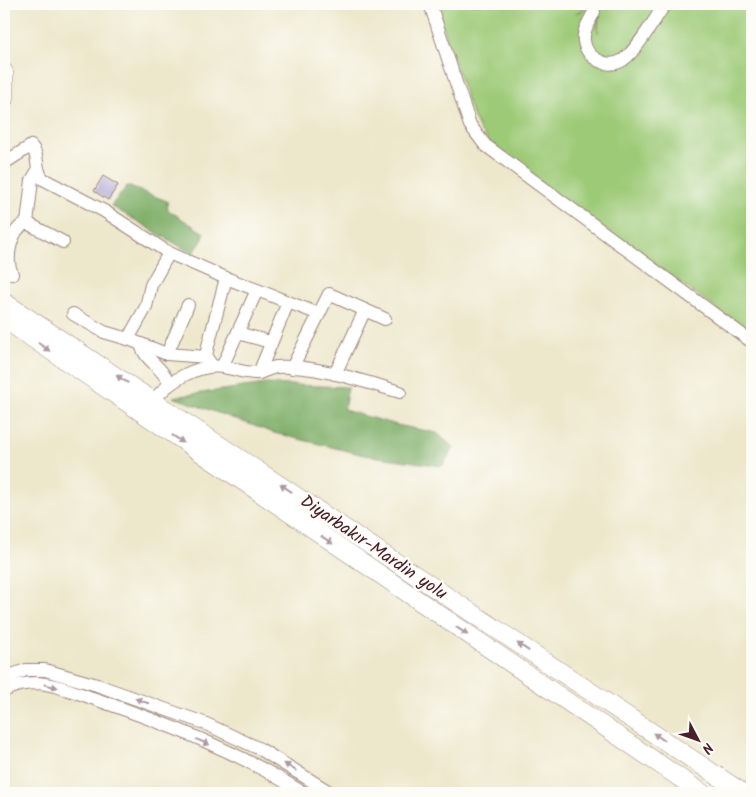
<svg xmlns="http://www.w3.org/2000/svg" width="756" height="797" font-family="Kalam,sans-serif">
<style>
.green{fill:#9dca77;stroke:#747451}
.forest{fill:#7eae68;stroke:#64664a}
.building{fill:#ada7d1}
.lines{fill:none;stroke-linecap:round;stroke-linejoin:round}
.minor-casing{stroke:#9c837b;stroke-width:14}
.highway-casing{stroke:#9c837b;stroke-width:19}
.minor{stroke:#fff;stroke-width:12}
.highway{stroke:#fff;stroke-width:18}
.rail-casing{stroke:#4a1f2b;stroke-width:4.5}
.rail{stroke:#fdfcf7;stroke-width:2.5;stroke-dasharray:8;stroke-linecap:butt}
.oneway{fill:#ae9aa0}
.labels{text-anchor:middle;stroke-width:5;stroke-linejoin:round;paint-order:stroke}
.street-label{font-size:18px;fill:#4a1f2b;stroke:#fdfcf7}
</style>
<rect width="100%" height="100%" fill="#fdfcf7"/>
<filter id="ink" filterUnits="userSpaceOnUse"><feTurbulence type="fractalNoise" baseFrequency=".02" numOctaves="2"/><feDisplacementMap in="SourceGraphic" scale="10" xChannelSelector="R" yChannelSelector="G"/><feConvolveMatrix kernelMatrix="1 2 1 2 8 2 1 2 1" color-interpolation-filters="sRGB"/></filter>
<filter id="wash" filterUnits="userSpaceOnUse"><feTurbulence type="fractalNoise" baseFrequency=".0096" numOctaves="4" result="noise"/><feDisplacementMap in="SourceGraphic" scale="20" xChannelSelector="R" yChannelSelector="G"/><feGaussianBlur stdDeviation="1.12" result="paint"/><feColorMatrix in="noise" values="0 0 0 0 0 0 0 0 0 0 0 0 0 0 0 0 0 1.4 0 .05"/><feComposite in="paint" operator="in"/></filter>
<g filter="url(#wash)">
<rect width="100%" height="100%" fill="#ede7cb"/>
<path class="green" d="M436 4H662L628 50 614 60 600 58 586 41 588 28 597 14 598 33 599 9 593 5 576 13 593 8C588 15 582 23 582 32 580 53 600 74 621 63 639 53 657 21 669 4H752V334L564 200 494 147 480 131 469 106Z"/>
<g class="forest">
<path d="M127 186 167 201 168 210 204 233 203 239 193 254 111 206Z"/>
<path d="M265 384 348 387 344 410 397 425 437 433 454 448 442 466 364 455 274 433 173 397Z"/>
</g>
<g id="blocks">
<path class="building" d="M103 176 118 185 108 200 94 191Z"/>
</g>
</g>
<g filter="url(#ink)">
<use href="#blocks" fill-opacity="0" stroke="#9c837b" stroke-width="1"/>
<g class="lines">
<g class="minor-casing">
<g id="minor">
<path d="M430 4 470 125 485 145 752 342"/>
<path d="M594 12C590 20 582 31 584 41 586 58 608 70 623 60 638 49 654 20 665 4"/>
<path d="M4 163 31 146C40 155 34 169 43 179L104 211 169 253 226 278 319 314"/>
<path d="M27 223 63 242"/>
<path d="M12 274C5 260 10 228 27 223L32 180 37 172"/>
<path d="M73 314 104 332 128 339 167 354 206 357"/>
<path d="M238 333 270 342"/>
<path d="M128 339 146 307 151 285 169 253"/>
<path d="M141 344C144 360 163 367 169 383"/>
<path d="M167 354 188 305"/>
<path d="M211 364 206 357 208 346 226 278"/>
<path d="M222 367 257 290"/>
<path d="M292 368 329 294 385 319"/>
<path d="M259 373 288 302"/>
<path d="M335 374 365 310"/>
<path d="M154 400C169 381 198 363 224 367 235 369 246 374 258 373 264 372 269 368 276 367 318 365 361 381 400 392"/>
<path d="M4 678 26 670H45L97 685 204 723 260 749 331 793"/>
<path d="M4 691C13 686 25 683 37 683 56 684 77 693 95 699 167 724 240 752 303 793"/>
</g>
</g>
<g class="highway-casing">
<g id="highway">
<path d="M4 72V99"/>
<path d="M4 302 743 793"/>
<path d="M4 319 702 793"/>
</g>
</g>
<use href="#minor" class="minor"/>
<use href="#highway" class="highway"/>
<g class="rail-casing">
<path id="rail" d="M4 787 7 793"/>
</g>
<use href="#rail" class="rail"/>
</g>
<defs><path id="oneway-solid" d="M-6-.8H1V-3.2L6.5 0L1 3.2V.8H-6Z" transform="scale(1.25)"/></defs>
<g class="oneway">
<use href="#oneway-solid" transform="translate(44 347) rotate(35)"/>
<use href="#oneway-solid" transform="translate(122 379) rotate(-147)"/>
<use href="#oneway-solid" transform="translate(178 439) rotate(34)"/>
<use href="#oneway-solid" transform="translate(286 488) rotate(-146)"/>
<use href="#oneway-solid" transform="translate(327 540) rotate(34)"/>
<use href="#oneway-solid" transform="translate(462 631) rotate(34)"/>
<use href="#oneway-solid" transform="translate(523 647) rotate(-146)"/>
<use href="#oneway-solid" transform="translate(51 686) rotate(13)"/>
<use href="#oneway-solid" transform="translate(142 701) rotate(-161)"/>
<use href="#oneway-solid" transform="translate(659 737) rotate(-146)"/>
<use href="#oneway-solid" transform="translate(203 742) rotate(23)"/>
<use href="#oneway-solid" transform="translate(290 767) rotate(-148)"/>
</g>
</g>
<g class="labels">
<g class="street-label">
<text transform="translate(374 547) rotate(34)" y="6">Diyarbakır-Mardin yolu</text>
</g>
</g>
<rect width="756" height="797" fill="none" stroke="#fdfcf7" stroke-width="20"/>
<g transform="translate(698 740) rotate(131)" stroke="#fdfcf7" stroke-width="4" paint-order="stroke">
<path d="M0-4L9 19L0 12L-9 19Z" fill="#4a1f2b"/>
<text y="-8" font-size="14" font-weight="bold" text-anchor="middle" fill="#4a1f2b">N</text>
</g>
</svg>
